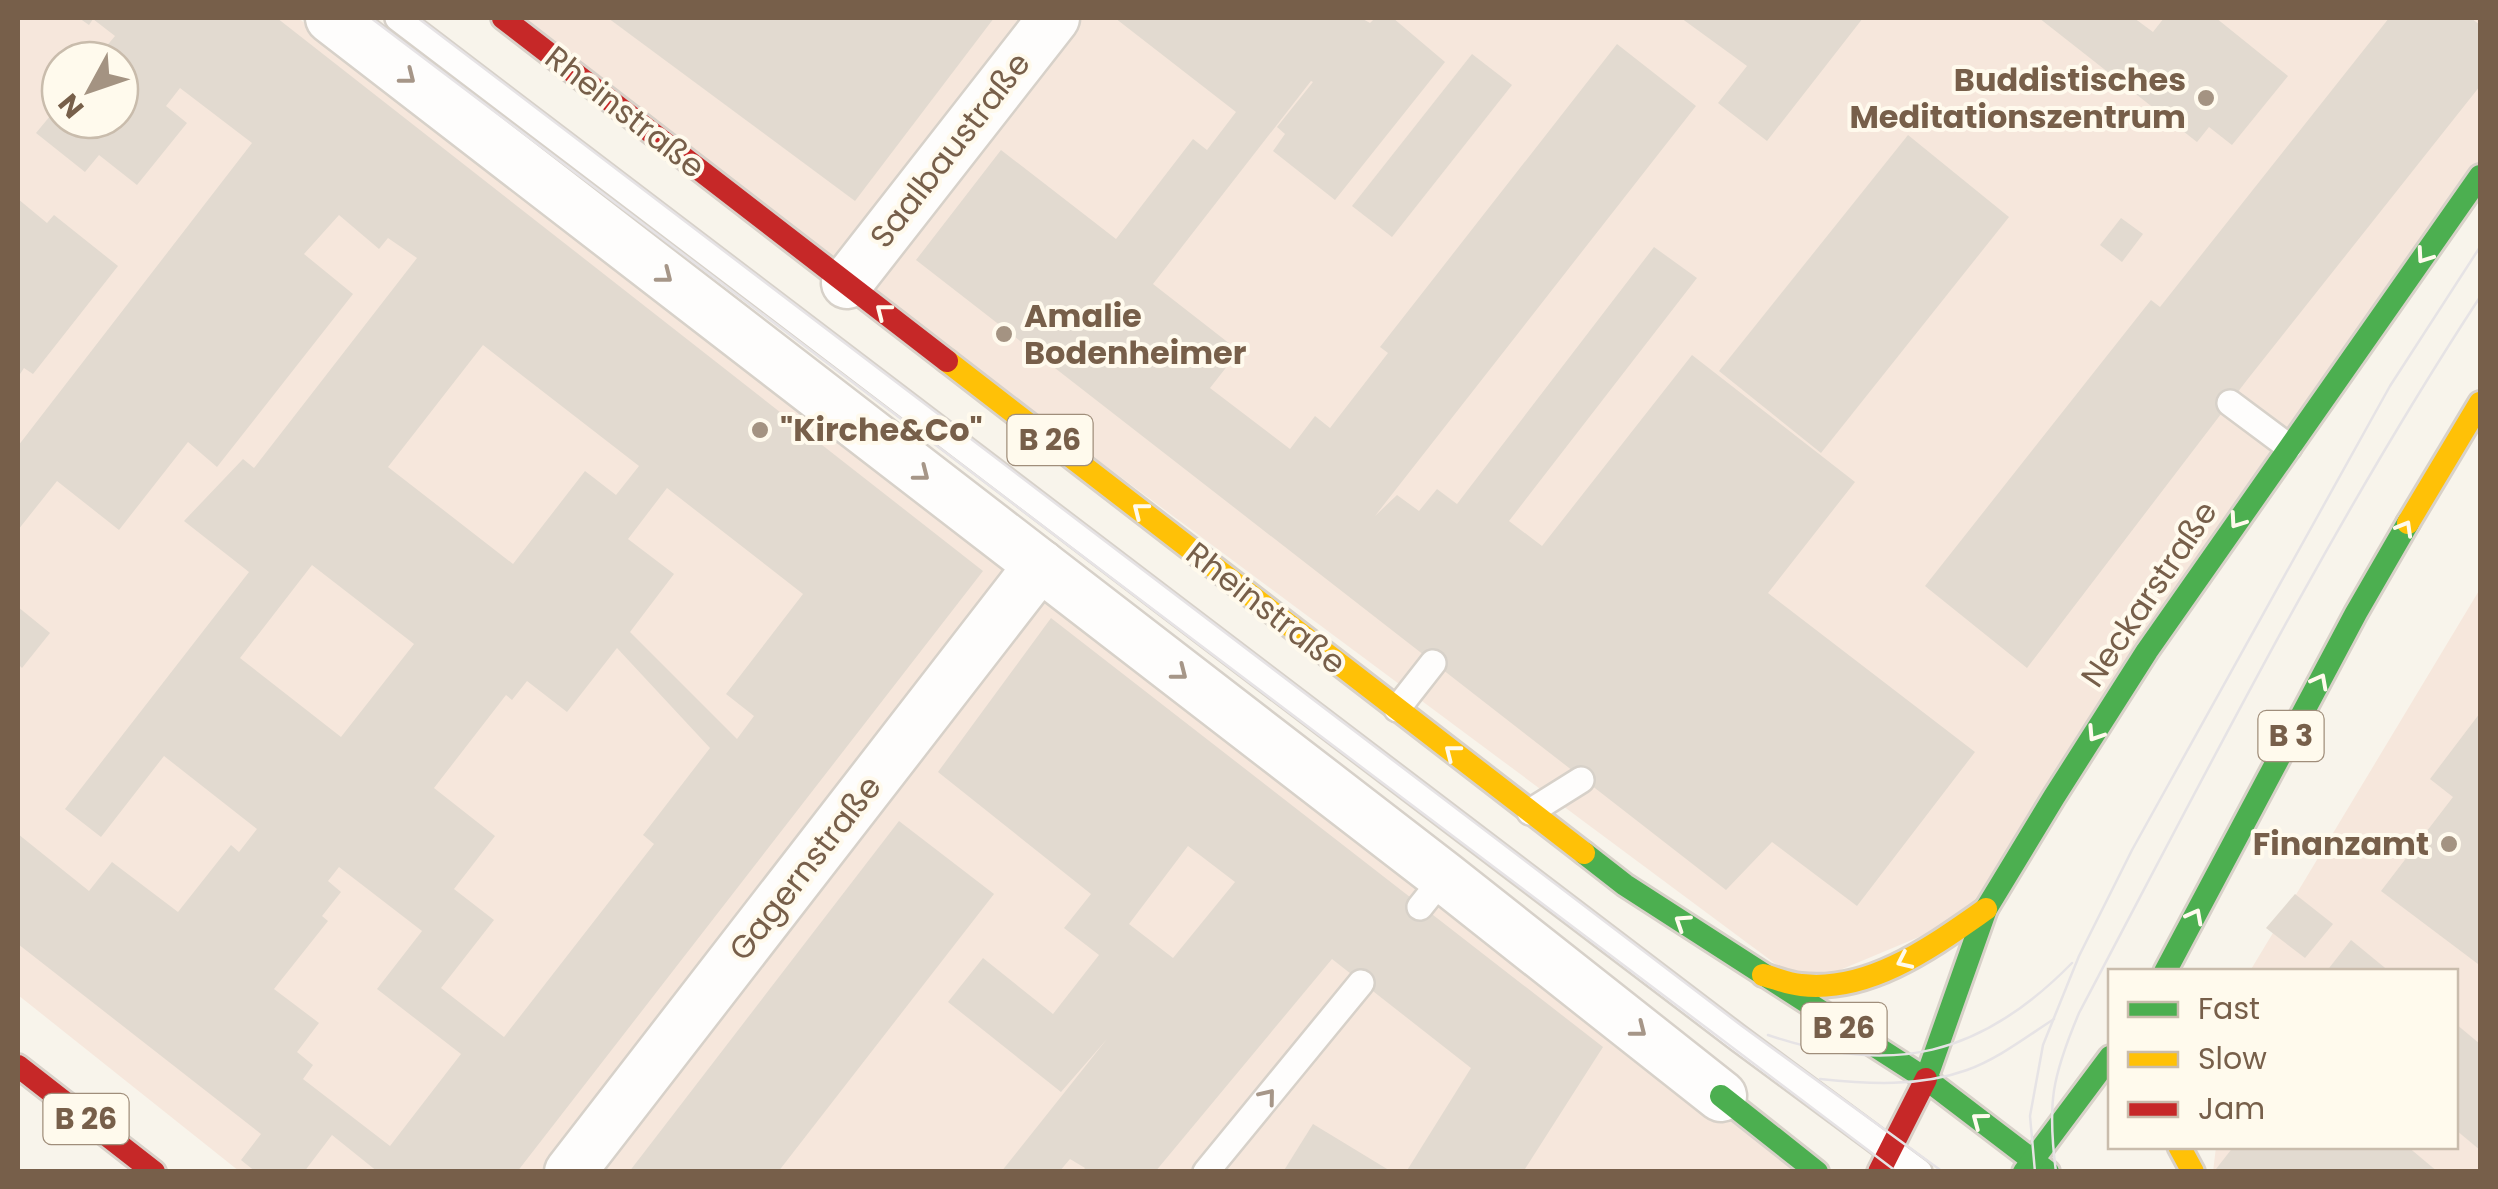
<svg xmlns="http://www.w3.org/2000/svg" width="2498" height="1189" font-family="Poppins,sans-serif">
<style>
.commercial{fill:#f6e7dc;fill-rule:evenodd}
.building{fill:#e2dad0;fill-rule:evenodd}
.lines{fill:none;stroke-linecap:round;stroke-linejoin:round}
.lane-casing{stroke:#d7d1c9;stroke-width:30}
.street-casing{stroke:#d7d1c9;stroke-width:55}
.fast-casing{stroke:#d8d1c9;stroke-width:28}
.slow-casing{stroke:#d8d1c9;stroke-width:28}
.jam-casing{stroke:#d8d1c9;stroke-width:28}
.lane{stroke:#fefdfc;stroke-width:25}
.street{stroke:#fefdfc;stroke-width:50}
.fast{stroke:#4caf50;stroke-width:22}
.slow{stroke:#ffc107;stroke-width:22}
.jam{stroke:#c62828;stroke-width:22}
.tram{stroke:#e6e3e5;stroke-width:2.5}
.oneway{stroke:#a69688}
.oneway2{stroke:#fffaed}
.poi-dot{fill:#a49382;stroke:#fffaed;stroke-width:4}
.labels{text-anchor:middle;stroke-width:8;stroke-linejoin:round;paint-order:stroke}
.shield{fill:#fffaed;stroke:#a08e7b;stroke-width:2.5}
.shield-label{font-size:30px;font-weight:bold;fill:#775f4a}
.poi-label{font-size:32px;font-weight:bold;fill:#775f4a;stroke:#fffaed;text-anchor:end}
.street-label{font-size:32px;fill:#775f4a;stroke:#fffaed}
</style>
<rect width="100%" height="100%" fill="#f8f4eb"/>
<g class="commercial">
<path d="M18 18H298L1263 749 1807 1171H239L18 995ZM60 60H120V120H60Z"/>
<path d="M503 18H2480V176L1986 909 1804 985Z"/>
<path d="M2480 589V1171L2213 1172 2216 1147 2456 1146V972L2250 971Z"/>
</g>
<g class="building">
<path d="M79 18H277L983 571 517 1172H378L332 1135 304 1172H256L241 1160 261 1134 18 944V834L89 891 112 862 178 912 231 845 239 852 257 829 164 756 101 837 65 809 249 572 184 521 243 459 254 468 417 258 388 238 379 249 339 215 304 254 353 294 217 467 188 442 119 530 57 481 18 530V446L252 143 180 88 166 106 187 123 137 185 99 155 85 172 36 133 60 104V120H120V60H95L115 36 93 19 89 25ZM483 345 639 466 616 495 585 471 513 564 388 467ZM667 488 803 594 726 694 754 716 737 739 630 632 674 574 628 539ZM312 565 414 644 341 737 240 658ZM617 648 710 748 643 835 654 844 504 1037 441 988 494 920 454 889 495 836 434 788 506 695 512 700 527 681 567 712ZM339 867 422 931 377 989 461 1054 390 1146 303 1079 313 1065 297 1052 319 1023 274 989 328 921 322 916 341 892 328 881Z"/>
<path d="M608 18H994L855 201Z"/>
<path d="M1115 18H1361L1370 23 1375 18H1393L1445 62 1335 200 1273 151 1285 134 1277 127 1313 82 1311 81 1153 284 1239 351 1210 388 1290 449 1315 416 1330 428 1388 353 1380 347 1617 44 1696 106 1375 516 1397 495 1419 511 1437 489 1457 504 1654 247 1697 278 1509 521 1542 546 1692 355 1855 482 1768 593 1975 752 1857 906 1772 842 1726 890 916 260 1001 150 1116 239 1193 139 1207 150 1236 112Z"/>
<path d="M1681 18H1863L1767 141 1718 103 1747 66Z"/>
<path d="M2039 18H2134L2153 32 2164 18H2216L2288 76 2232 145 2209 127 2197 142Z"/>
<path d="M2389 18H2471L2480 25V86L2247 380 2027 668 1925 586 2151 300 2160 307Z"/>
<path d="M1472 54 1512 85 1392 237 1352 206Z"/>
<path d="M1908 135 2009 217 1821 453 1719 371Z"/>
<path d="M18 199 47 223 54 215 118 266 33 374 24 368 18 377Z"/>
<path d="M2121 218 2143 234 2122 262 2100 245Z"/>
<path d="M18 607 50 633 22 668 18 664Z"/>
<path d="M1051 618 1603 1047 1523 1172H1406L1471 1068 1332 959 1155 1172H1082L1085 1168 1070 1159 1059 1172H1001L1107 1039 1061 1092 948 1002 983 958 1053 1014 1099 955 1064 928 1091 894 938 772ZM1188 846 1235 882 1173 958 1129 924Z"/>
<path d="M2480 713V962L2478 964 2381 891 2453 797 2430 779Z"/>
<path d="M899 821 994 894 778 1172H629Z"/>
<path d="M2295 894 2333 924 2305 958 2266 928Z"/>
<path d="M2351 940 2390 972H2326Z"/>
<path d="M2456 1024 2480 1044V1150L2456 1130Z"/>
<path d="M1313 1124 1392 1172H1283Z"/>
<path d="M2234 1146H2407L2438 1172H2219L2216 1169Z"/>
</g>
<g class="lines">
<g class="lane-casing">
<g id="lane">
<path d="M398 18 1738 1038 1919 1172"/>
<path d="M2230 403 2289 447"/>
<path d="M1397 709 1433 663"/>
<path d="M1530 812 1581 780"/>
<path d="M1420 907 1444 877"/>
<path d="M1206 1172 1361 983"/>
</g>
</g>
<g class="street-casing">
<g id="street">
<path d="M331 18 1444 877 1721 1096"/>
<path d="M847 283 1054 18"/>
<path d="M570 1172 1040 565"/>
</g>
</g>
<g class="fast-casing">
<g id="fast">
<path d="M1584 853 1625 885 1926 1079 2048 1172"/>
<path d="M2165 972 2356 613 2408 523"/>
<path d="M1926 1079 1986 909 2054 797 2147 651 2480 176"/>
<path d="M1721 1096 1817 1172"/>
<path d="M2024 1172 2110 1057"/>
</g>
</g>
<g class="slow-casing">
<g id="slow">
<path d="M947 361 1584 853"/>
<path d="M2408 523 2480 403"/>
<path d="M1763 975C1775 978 1788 984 1801 985 1870 993 1933 946 1986 909"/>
<path d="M2179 1146 2193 1172"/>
</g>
</g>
<g class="jam-casing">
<g id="jam">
<path d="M503 18 947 361"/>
<path d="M18 1066 154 1172"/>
<path d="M1879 1172 1926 1079"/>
</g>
</g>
<use href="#lane" class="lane"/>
<use href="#street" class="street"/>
<use href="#fast" class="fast"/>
<use href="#slow" class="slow"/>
<use href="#jam" class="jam"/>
<g class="tram">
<path d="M371 18 1897 1172"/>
<path d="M418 18 1742 1026 1943 1172"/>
<path d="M1768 1035C1892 1077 1981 1056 2072 963"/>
<path d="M1820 1079C1868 1084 1920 1087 1967 1070 1998 1059 2026 1037 2054 1019"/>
<path d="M2035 1172 2030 1116 2043 1045 2079 956 2132 850 2390 386 2480 247"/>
<path d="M2056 1172C2047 1103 2052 1077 2079 1013 2207 771 2330 526 2480 297"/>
</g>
</g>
<defs><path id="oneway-chevron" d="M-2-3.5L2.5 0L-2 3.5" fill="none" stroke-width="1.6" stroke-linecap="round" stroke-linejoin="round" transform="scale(2.5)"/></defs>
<g class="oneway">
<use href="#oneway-chevron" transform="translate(408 77) rotate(38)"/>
<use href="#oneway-chevron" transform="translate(665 276) rotate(38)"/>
<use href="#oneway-chevron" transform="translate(922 474) rotate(38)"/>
<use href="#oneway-chevron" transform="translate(1180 673) rotate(38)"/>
<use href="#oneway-chevron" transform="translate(1639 1030) rotate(38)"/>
<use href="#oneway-chevron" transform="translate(1268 1096) rotate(-51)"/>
</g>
<g class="oneway2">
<use href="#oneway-chevron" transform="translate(2424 256) rotate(125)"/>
<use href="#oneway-chevron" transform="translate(883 311) rotate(-142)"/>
<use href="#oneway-chevron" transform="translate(1140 510) rotate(-142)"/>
<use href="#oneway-chevron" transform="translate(2237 521) rotate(125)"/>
<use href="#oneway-chevron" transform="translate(2405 528) rotate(-60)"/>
<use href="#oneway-chevron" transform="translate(2320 681) rotate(-62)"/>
<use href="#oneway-chevron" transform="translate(2095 734) rotate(123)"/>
<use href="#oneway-chevron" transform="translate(1452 752) rotate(-142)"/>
<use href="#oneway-chevron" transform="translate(2195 916) rotate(-62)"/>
<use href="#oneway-chevron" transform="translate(1682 922) rotate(-147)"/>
<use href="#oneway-chevron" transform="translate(1904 961) rotate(155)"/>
<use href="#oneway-chevron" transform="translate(1979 1120) rotate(-143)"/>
</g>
<g class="poi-dot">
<circle cx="2206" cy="98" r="10"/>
<circle cx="1004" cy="334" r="10"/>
<circle cx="760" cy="430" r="10"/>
<circle cx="2449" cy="844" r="10"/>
</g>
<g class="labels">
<g class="shield">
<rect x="1007.5" y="415" width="85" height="50" rx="8"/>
<rect x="2258.5" y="711" width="65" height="50" rx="8"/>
<rect x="1801.5" y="1003" width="85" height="50" rx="8"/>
<rect x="43.5" y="1094" width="85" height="50" rx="8"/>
</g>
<g class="shield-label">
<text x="1050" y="450">B 26</text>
<text x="2291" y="746">B 3</text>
<text x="1844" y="1038">B 26</text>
<text x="86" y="1129">B 26</text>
</g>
<g class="poi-label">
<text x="2186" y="91">Buddistisches<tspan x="2186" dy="37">Meditationszentrum</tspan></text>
<text x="1024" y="327" text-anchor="start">Amalie<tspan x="1024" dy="37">Bodenheimer</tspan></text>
<text x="780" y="441" text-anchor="start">"Kirche&amp;Co"</text>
<text x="2429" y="855">Finanzamt</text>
</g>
<g class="street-label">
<text transform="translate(625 112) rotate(38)" y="11">Rheinstraße</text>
<text transform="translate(950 150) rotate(-52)" y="11">Saalbaustraße</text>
<text transform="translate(2149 594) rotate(-56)" y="11">Neckarstraße</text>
<text transform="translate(1266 608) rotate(38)" y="11">Rheinstraße</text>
<text transform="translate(805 868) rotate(-52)" y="11">Gagernstraße</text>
</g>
</g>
<rect width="2498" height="1189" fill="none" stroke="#775f4a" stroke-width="40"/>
<rect x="2108" y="969" width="350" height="180" fill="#fffaed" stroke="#c9bcac" stroke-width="2.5"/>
<rect x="2128" y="1002" width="50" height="15" fill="#4caf50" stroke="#c9bcac" stroke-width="2.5"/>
<text x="2198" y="1019" font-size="30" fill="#775f4a">Fast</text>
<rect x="2128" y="1052" width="50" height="15" fill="#ffc107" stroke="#c9bcac" stroke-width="2.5"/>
<text x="2198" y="1069" font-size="30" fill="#775f4a">Slow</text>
<rect x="2128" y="1102" width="50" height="15" fill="#c62828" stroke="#c9bcac" stroke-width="2.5"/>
<text x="2198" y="1119" font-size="30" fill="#775f4a">Jam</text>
<g transform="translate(90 90) rotate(230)"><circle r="48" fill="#fffaed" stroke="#c9bcac" stroke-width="2.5"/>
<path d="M0-8L18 38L0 25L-18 38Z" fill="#a49382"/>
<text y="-15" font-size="28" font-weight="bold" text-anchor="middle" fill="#775f4a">N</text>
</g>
</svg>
